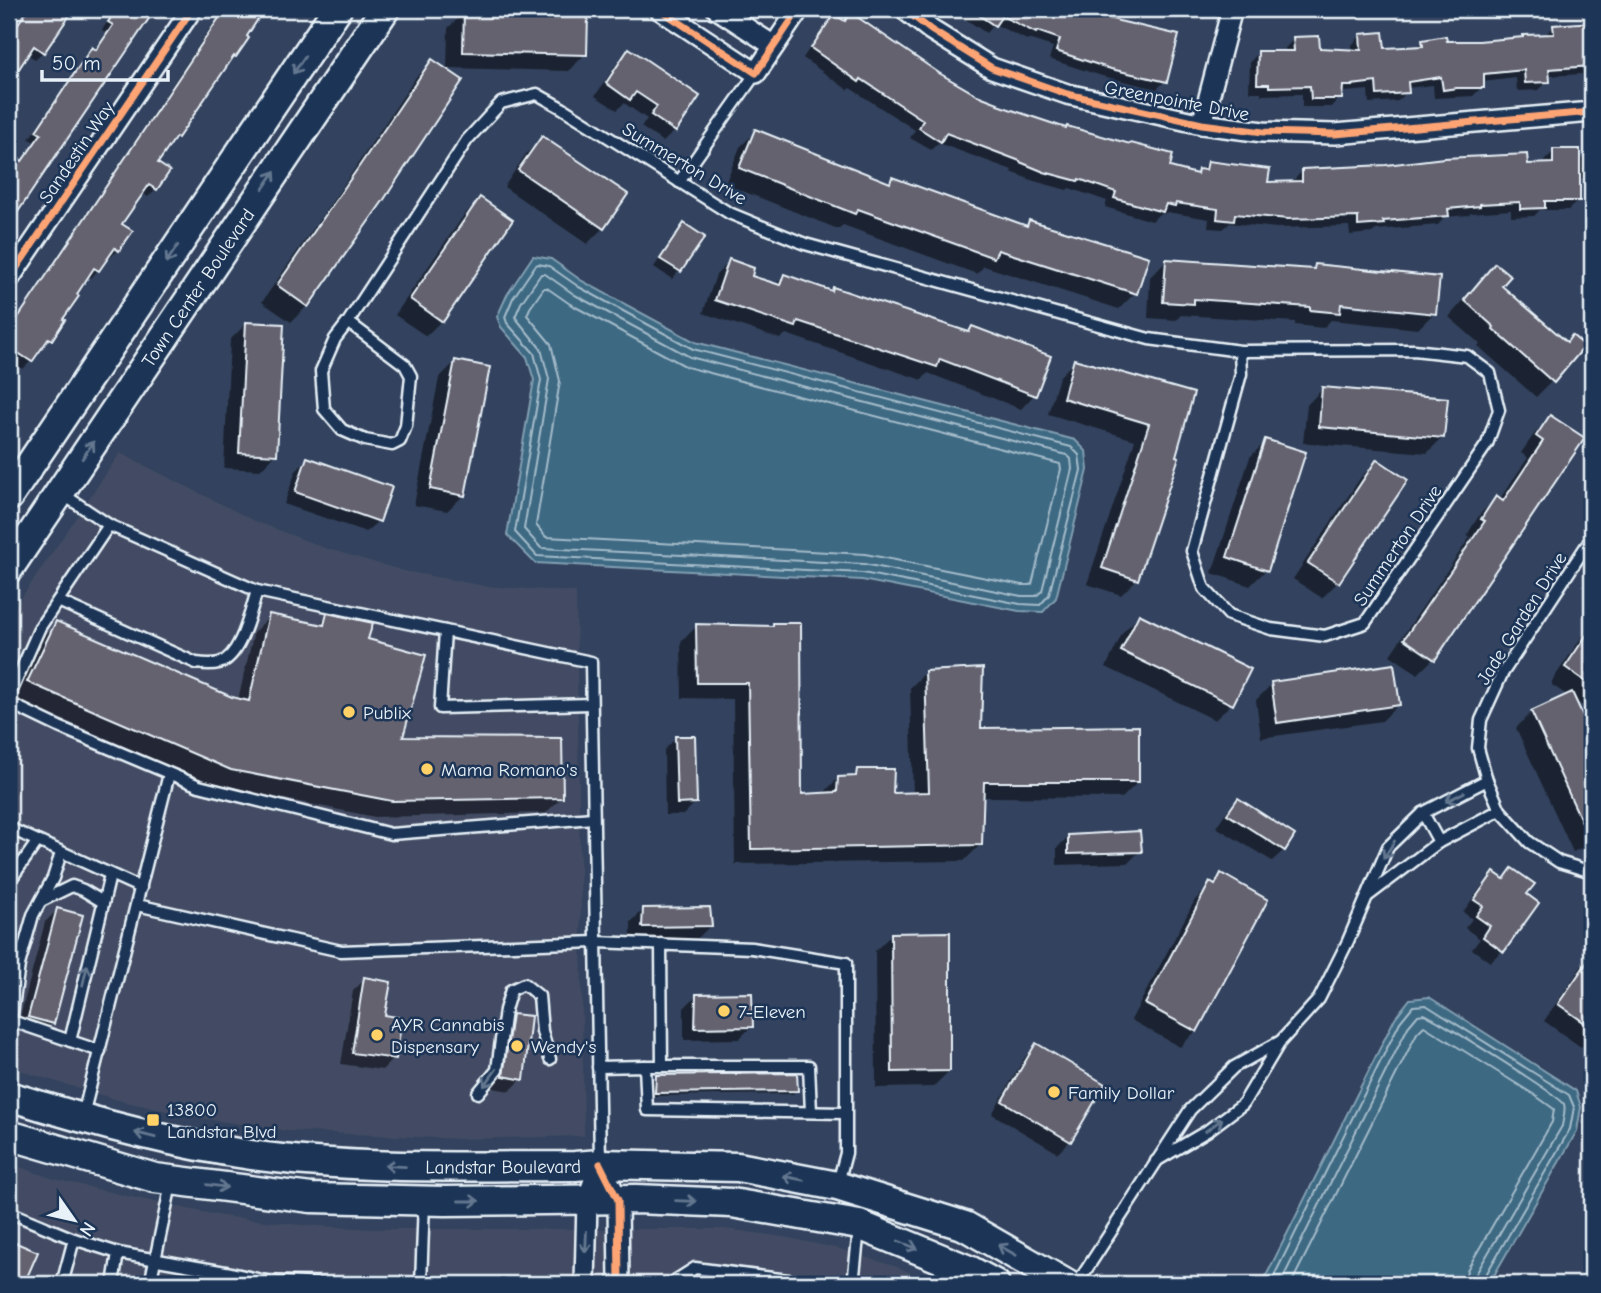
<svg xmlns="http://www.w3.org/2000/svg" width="1601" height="1293" font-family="'Comic Neue',sans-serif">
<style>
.built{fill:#424c63}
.water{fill:#3e6983;stroke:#829fb2;stroke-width:2}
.shadow{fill:#0007;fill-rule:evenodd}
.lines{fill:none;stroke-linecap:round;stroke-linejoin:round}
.shore{stroke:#a4bbc9;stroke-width:2}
.building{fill:#65626f;stroke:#e8f1f8;stroke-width:2}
.lane-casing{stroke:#e8f1f8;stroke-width:15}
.street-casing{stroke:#e8f1f8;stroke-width:24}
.secondary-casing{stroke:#e8f1f8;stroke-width:33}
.lane{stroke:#1d3557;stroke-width:10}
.street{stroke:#1d3557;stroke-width:19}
.secondary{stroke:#1d3557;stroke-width:28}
.cycleway-casing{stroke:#1d3557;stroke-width:11}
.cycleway{stroke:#fda474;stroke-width:7}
.oneway{stroke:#64778f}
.poi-dot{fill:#ffd166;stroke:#1d3557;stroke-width:2.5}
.labels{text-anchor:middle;stroke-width:5;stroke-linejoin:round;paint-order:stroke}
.street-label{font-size:19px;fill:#e8f1f8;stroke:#1d3557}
.poi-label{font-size:19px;fill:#e8f1f8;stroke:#1d3557;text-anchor:start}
</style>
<rect width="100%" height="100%" fill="#33425e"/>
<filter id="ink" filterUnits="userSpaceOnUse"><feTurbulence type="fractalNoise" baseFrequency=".0143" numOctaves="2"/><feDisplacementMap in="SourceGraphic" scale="14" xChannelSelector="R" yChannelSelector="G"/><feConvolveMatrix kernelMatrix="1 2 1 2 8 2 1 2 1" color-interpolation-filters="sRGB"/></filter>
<g filter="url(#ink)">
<g class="built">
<path d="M120 453 255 521 325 548 404 571 485 586 576 592 584 1136 459 1139 289 1131 199 1118 121 1101 34 1075 9 1066V616Z"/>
<path d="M9 1163 51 1178 131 1197 222 1216 301 1225 375 1229H725L784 1237 840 1249 897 1267 936 1284H9Z"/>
</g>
<g class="water">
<path d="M533 256 551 259 582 281 695 342 1075 440 1086 451 1088 470 1056 598 1043 612 1019 611 862 580 535 563 507 535 534 380 527 357 501 327 497 317 507 295Z"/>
<path d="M1429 997 1576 1091 1581 1107 1577 1131 1489 1284H1262L1395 1018 1410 999Z"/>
</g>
<g class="shadow">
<path d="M26 9H67L70 11 43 52 35 59 27 54 9 81V35Z"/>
<path d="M116 9H134L147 17 9 221V171L18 161 21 162 35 142 29 139 85 57 92 50 94 51 106 33 102 30Z"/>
<path d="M225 9H257L234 56 227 63 177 137 156 163V189L148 197 142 192 120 224 130 231 118 250 110 258 108 256 98 270 91 278 87 275 61 320 63 321 50 339 43 347 41 346 31 361 23 369 9 359V330L211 27Z"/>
<path d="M944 9H1075L1118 23 1165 81 1157 89 1102 76 1049 59 1053 47 1028 39 1027 40 994 24 986 33 958 14 956 16Z"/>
<path d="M1161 9H1193L1183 20 1159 15Z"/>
<path d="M1277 9H1388L1318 15 1276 12Z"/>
<path d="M465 12 585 54 569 71 447 68 448 28Z"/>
<path d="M850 15 938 74 995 106 1168 168 1195 175 1208 163 1266 184 1293 183V181L1302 171 1544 165V161L1554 151 1578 159 1592 157V177L1578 179V201L1568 210H1540L1534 216 1511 217V210L1471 213 1469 215 1445 217 1438 225 1376 230 1372 233 1350 235 1349 226 1277 228 1230 223 1223 229 1208 228 1209 219 1167 212 1164 214H1159L1152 221 1105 207 1107 201 1069 188 1067 190 1034 181 1011 172 1012 170 938 143 931 150 910 138 915 130 850 88 848 90 803 58 825 25 835 16 843 22Z"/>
<path d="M1592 20V84L1583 85 1582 74 1548 76V81L1539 90 1517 91 1516 78 1482 82V87L1473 96 1434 98 1433 85 1407 88V92L1398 101 1369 103 1368 90 1344 92 1331 107H1302V94L1261 95V92H1249L1250 62 1258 53H1286L1285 48 1294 39 1318 50 1352 52V45L1360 36 1383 50 1417 48 1423 41 1479 43 1544 36 1554 26 1583 24 1587 21Z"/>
<path d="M629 51 675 131 663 142 641 127 647 119 624 103 617 110 595 96 618 62Z"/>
<path d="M432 61 381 200 307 306 291 322 262 302 343 186 416 77Z"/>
<path d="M9 82 15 86 9 95Z"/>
<path d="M756 131 887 184 893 179 1024 227 1030 222 1135 293 1119 309 984 266 977 274 843 225 838 229 725 184 740 147Z"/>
<path d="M542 138 603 228 587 244 504 187 526 154Z"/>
<path d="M480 199 442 320 426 336 395 315 464 215Z"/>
<path d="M685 225 702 237 679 271 672 279 654 267 677 233Z"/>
<path d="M730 261 749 277 775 285 784 276 831 292 834 289 967 333 972 328 1034 395 1021 409 928 373 922 380 786 334 780 339 703 313 716 275Z"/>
<path d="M1166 261 1312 270 1316 266 1434 313 1418 329 1331 320 1323 328 1295 325V322L1181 315 1176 320 1148 318 1150 277ZM1333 301 1423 311V314L1332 305Z"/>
<path d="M1496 265 1500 287 1567 343 1552 381 1536 397 1478 346 1480 344 1449 317 1480 281Z"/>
<path d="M246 324 276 454 260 470 224 468 230 340Z"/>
<path d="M1075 361 1192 395 1137 579 1121 595 1087 584 1135 440 1048 414 1059 377Z"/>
<path d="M455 362 464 495 447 511 414 505 439 378Z"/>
<path d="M1323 388 1443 437 1427 453 1303 443 1307 405Z"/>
<path d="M1551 417 1583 438 1434 658 1418 674 1390 655 1470 537 1467 535 1480 514 1496 498 1499 500 1528 458 1521 453 1535 433Z"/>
<path d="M1266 441V570L1250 586 1212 573 1250 457Z"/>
<path d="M308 459 378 521 366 532 284 504 296 471Z"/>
<path d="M1377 461 1338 582 1322 598 1293 579 1361 477Z"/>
<path d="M328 615 366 640 400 739 562 797 546 813 375 817 214 785 13 698 41 639 57 623 238 700 254 632 270 616 317 626Z"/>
<path d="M1139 616 1249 670 1231 704 1215 720 1106 667 1123 632Z"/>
<path d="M1592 622V705L1587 709 1574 700 1592 739V843L1573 852 1516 728 1532 712 1568 696 1552 685V681Z"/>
<path d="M774 625 800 795H822L838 778H851L858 771 891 794H913L910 688 926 672 979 730 1138 782 1122 798 982 797 980 845 964 861 735 864 733 699 682 698 681 642 697 626 771 628Z"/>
<path d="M1272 684 1398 705 1382 721 1261 738 1256 700Z"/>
<path d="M676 738 695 803 683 815H665L664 750Z"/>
<path d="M1238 800 1284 850 1272 861 1216 827 1226 812Z"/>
<path d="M1069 836 1140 851 1128 863 1057 865V848Z"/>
<path d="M9 843 19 850 9 864Z"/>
<path d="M1513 870 1525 894 1502 951 1490 962 1472 949 1480 939 1465 928 1472 919 1463 912 1482 886 1494 874 1502 880Z"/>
<path d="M1222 875 1196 1031 1180 1047 1131 1020 1195 900Z"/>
<path d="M57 910 52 1023 40 1035 17 1029 45 922Z"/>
<path d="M643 910 710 926 698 938 631 939V922Z"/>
<path d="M891 935 949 1071 933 1087 876 1088 875 951Z"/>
<path d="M1592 951V1036L1581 1047 1544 1021Z"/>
<path d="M365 979 383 1016 394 1058 382 1070 341 1064 353 991Z"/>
<path d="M696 996 751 1027 739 1039 684 1040V1008Z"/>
<path d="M513 1016 522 1079 510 1091 492 1088 501 1028Z"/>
<path d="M1036 1046 1070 1141 1058 1153 992 1114 1025 1057Z"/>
<path d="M656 1077 796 1090 793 1094 652 1096 653 1080Z"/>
<path d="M85 1279 104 1283V1284H80Z"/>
</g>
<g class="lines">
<g class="shore">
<path d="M538 264 549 266 579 287 693 349 1071 447 1079 455 1081 470 1049 595 1040 605 1020 604 863 573 537 556 515 532 541 380 534 353 507 323 505 317 513 298 535 266Z"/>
<path d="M541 274H545L575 295 690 357 1067 455 1071 459 1072 469 1042 591 1036 596H1021L864 564 541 548 524 529 549 379 541 349 515 317 521 303Z"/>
<path d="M544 288H547L570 304 687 367 1060 464 1061 469 1032 584 1030 585H1022L865 554 546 537 536 525 560 381 551 344 527 315 530 308Z"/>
<path d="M1270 1284 1400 1022 1413 1006 1426 1005 1569 1095 1574 1107 1570 1129 1484 1278 1483 1284"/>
<path d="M1280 1284 1408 1027 1418 1015 1424 1014C1440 1021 1560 1096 1564 1104 1566 1110 1563 1119 1562 1126L1476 1274 1474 1284"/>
<path d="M1291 1284 1417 1033 1424 1026 1533 1094 1554 1109 1552 1122 1467 1270 1464 1284"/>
</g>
</g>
<g class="building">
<path d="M28 9H74L44 53 34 46 9 84V37Z"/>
<path d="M117 9H138L150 17 9 225V173L18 158 22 161 41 134 36 131 92 47 96 50 113 25 108 22Z"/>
<path d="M225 9H255L262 13 247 36 249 38 236 57 234 56 178 138 176 137 158 163 170 171 157 190 149 185 122 224 133 231 119 251 115 248 99 271 94 268 77 294 79 296 63 319 65 320 52 340 49 338 32 362 9 347V331Z"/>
<path d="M970 9H1079L1119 21 1179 35 1167 82 1111 69 1056 51 1060 39 1037 31 1036 33 1002 16 995 26Z"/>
<path d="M464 10 588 14 587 55 463 52Z"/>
<path d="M850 12 939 73 977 95 998 103 997 105 1066 128 1067 126 1130 144 1131 143 1173 154 1170 167 1197 174 1198 169 1206 170 1208 161 1270 169 1268 182 1302 181V169L1386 165 1444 158 1527 154 1528 164 1553 163V149H1580V201H1545V208L1520 209V202L1480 204V206L1448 209 1449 216 1383 221 1384 224 1358 226V217L1288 219 1235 214 1234 221 1217 219 1218 209 1176 203 1175 206 1166 204 1163 212 1152 209 1114 198 1116 192 1079 179 1078 181 1044 172 1020 162V161L946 133 941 142 919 128 923 120 861 79 859 82 811 48 834 14 845 21Z"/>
<path d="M1592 22V66L1549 69 1550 82 1525 83 1524 70 1484 74V88H1457L1443 90 1441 77 1408 82 1409 93 1377 95 1376 82 1352 85V86H1343L1342 99H1311L1310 86 1269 87V84H1257L1258 51H1294L1293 37 1319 36 1320 48 1361 50 1360 34 1383 32 1385 48 1423 46 1422 40 1446 36 1447 41H1479L1523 37V35L1554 34 1553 25Z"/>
<path d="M629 48 700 96 676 132 651 115 657 106 636 92 630 100 606 83Z"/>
<path d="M432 59 463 80 383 201 308 307 277 285 358 168Z"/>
<path d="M755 129 890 183 892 177 1027 226 1029 220 1149 257 1137 294 998 250 994 258 858 209 855 214 739 168Z"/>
<path d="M542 136 628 194 604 229 518 170Z"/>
<path d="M480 197 513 220 443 322 410 299Z"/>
<path d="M684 223 705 237 681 272 660 259Z"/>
<path d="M729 259 754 268 752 276 780 285 784 274 832 291 833 287 969 332 972 326 1051 356 1036 396 940 359 937 367 798 321 796 327 715 300Z"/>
<path d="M1166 259 1314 269 1315 264 1440 277 1436 314 1341 304 1340 313 1310 310V307L1194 299V304L1163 302Z"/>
<path d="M1495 263 1511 276 1502 286 1567 342 1572 335 1585 346 1554 383 1493 329 1494 327 1464 300Z"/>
<path d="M246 322 284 324 277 455 239 453Z"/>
<path d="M1074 359 1194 393 1176 456 1179 457 1138 580 1102 568 1149 424 1063 398Z"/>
<path d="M455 360 490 367 465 496 430 489Z"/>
<path d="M1322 387 1448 398 1444 438 1319 427Z"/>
<path d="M1550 415 1585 438 1435 660 1404 639 1485 521 1481 519 1496 496 1503 501 1543 441 1536 436Z"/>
<path d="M1265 439 1306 452 1268 571 1227 557Z"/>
<path d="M307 457 392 487 380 522 295 492Z"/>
<path d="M1377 459 1408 480 1339 583 1308 563Z"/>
<path d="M327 613 373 623 368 639 426 655 403 737 562 738 563 798 392 801 231 770 27 682 56 621 232 697 249 701 269 614 324 625Z"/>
<path d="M1139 614 1251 669 1233 705 1121 651Z"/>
<path d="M773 623H801L802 794 837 792 838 777 856 776 857 769H894L893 793 929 792 925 671 983 668 981 728 1139 726V782H984L982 845 751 849 748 683H697L696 624 773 626Z"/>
<path d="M1592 627V686L1565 667Z"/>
<path d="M1394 664 1400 705 1277 723 1271 682Z"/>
<path d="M1572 692 1592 735V844L1531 711Z"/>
<path d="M675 736H695L697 803 677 804Z"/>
<path d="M1238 798 1295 835 1285 851 1227 814Z"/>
<path d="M1140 831 1142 852 1068 854V835Z"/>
<path d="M1512 868 1535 884 1527 894 1539 903 1504 952 1483 937 1490 926 1476 916 1483 906 1474 900 1494 872 1504 879Z"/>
<path d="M1221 873 1268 900 1197 1032 1145 1004 1210 882 1215 885Z"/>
<path d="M710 907 712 926 642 927 643 908Z"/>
<path d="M57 908 83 915 54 1024 28 1017Z"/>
<path d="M950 932V1071L892 1072 891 933Z"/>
<path d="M1592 955V1028L1558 1004Z"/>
<path d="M364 977 391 982 385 1015 402 1018 396 1059 352 1053Z"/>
<path d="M752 993 753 1027 695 1028 696 994Z"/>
<path d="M512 1014 531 1016 524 1080 503 1076Z"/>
<path d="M1036 1043 1105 1084 1071 1142 1002 1101Z"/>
<path d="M797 1073 798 1091 655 1093 656 1075Z"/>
<path d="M9 1240 38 1252 24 1284H9Z"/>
</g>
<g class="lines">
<g class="lane-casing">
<g id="lane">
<path d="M679 182 756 73"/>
<path d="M348 322 335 339 321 371 324 409 342 430 365 440 392 445 400 441 406 426 411 376 405 365 348 322 467 140 501 103 537 94 562 108 729 213 805 244 1149 339 1240 351 1241 374 1192 551 1204 588 1229 615 1271 629 1325 636 1365 623 1487 444 1499 410 1490 373 1467 356 1414 350 1240 351"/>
<path d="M61 493 109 525 257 591 591 662 600 1160"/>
<path d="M1592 537 1502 674 1481 720 1478 748 1487 780 1500 810 1529 842 1559 862 1592 872"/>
<path d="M58 601 196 663C203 664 211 665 219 663 241 657 250 612 257 591"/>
<path d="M445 631 440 708 591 704"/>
<path d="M9 697 40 627 109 525"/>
<path d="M9 703 59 727 199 786 391 834 593 818"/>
<path d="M1423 813 1439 842"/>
<path d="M9 828 141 888"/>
<path d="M9 882 37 842"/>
<path d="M1369 895 1439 842 1500 810"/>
<path d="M41 901 72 886 83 890 103 902"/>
<path d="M137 905 341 951 596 942 752 948 846 963V1153L838 1183"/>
<path d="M661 944 662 1066"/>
<path d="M9 1020 100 1051"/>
<path d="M11 1021 19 965 33 915 53 878 61 853"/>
<path d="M70 1041 110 875"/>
<path d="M645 1066H809L811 1112"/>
<path d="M598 1067 645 1066 647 1110 845 1113"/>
<path d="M478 1093 497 1070 505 1010 511 990 524 984 539 996 542 1031 550 1059"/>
<path d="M83 1115 169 774"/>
<path d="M1156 1161 1207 1131 1243 1104 1280 1042 1319 999 1348 941 1388 847 1423 813 1487 780"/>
<path d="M9 1212 74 1239 118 1253 231 1273 266 1281"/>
<path d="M62 1284 74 1239"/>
<path d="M113 1284 118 1253"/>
<path d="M150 1284 171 1184"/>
<path d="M266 1284V1281L324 1284"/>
<path d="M421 1284 424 1201"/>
<path d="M675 1284 676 1280 695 1268 819 1284"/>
<path d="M853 1284 859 1229"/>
<path d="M1077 1284 1190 1110 1234 1067 1279 1042"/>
</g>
</g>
<g class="street-casing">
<g id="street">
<path d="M659 9 756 73 799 9"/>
<path d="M717 9 774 46"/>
<path d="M904 9 931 30 992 68 1067 94 1202 124 1263 132 1335 134 1592 112"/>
<path d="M1202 124 1232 9"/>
<path d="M9 279 192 9"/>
<path d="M600 1164 618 1200 619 1284"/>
<path d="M585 1284 587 1200 600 1164"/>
</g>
</g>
<g class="secondary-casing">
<g id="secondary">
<path d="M9 496 337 9"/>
<path id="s1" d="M9 568 385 9"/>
<path id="s2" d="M9 1096C88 1121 168 1143 251 1155 358 1170 467 1166 575 1166L600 1164 738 1167 837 1186 965 1226 1066 1284"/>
<path d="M9 1135 155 1178 311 1198 445 1201 636 1199 732 1203 859 1225 971 1271 995 1284"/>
</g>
</g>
<use href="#lane" class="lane"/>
<use href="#street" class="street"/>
<use href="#secondary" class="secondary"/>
<g class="cycleway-casing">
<g id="cycleway">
<path d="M659 9 756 73 799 9"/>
<path d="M904 9 931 30 992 68 1067 94 1202 124 1263 132 1335 134 1592 112"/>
<path d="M9 279 192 9"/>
<path d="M600 1164 618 1200 619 1284"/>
</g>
</g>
<use href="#cycleway" class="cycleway"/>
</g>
<defs><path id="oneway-shaft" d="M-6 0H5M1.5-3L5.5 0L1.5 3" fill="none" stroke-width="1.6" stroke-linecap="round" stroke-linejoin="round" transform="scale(1.75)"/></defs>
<g class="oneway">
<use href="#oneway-shaft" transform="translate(299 65) rotate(124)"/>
<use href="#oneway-shaft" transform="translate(269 180) rotate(-56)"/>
<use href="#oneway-shaft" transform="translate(172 254) rotate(124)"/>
<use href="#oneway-shaft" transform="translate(88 450) rotate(-56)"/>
<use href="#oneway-shaft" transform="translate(1455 797) rotate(153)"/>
<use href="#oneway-shaft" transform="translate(1389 850) rotate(122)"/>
<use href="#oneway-shaft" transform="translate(85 975) rotate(-77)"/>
<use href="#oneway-shaft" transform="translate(490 1078) rotate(126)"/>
<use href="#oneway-shaft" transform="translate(1214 1125) rotate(-36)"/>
<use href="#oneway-shaft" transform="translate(145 1135) rotate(-166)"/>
<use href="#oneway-shaft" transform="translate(395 1166) rotate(-177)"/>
<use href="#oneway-shaft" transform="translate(793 1178) rotate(-169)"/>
<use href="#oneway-shaft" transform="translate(217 1186) rotate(7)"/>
<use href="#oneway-shaft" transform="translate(469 1201)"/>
<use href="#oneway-shaft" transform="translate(686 1201) rotate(2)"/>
<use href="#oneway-shaft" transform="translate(586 1242) rotate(92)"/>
<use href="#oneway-shaft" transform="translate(908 1245) rotate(22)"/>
<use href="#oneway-shaft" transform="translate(1007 1250) rotate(-150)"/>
</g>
</g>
<g class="poi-dot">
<circle cx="349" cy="712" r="7"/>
<circle cx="427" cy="769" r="7"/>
<circle cx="724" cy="1011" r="7"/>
<circle cx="377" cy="1035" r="7"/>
<circle cx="517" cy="1046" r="7"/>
<circle cx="1054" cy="1092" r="7"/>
<rect x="146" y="1113" width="14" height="14" rx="3.5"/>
</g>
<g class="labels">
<g class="street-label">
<text transform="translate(1177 100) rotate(11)" y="7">Greenpointe Drive</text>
<text transform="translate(76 152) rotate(-56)" y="7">Sandestin Way</text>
<text transform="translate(685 163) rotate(31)" y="7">Summerton Drive</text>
<text dy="7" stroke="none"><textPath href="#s1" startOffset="338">Town Center Boulevard</textPath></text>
<text transform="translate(1397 545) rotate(-56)" y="7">Summerton Drive</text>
<text transform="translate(1521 618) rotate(-58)" y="7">Jade Garden Drive</text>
<text dy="7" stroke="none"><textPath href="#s2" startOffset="502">Landstar Boulevard</textPath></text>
</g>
<g class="poi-label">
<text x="363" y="719">Publix</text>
<text x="441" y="776">Mama Romano's</text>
<text x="738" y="1018">7-Eleven</text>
<text x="391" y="1031">AYR Cannabis<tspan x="391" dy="22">Dispensary</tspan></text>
<text x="531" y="1053">Wendy's</text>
<text x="1068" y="1099">Family Dollar</text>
<text x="167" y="1116">13800<tspan x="167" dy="22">Landstar Blvd</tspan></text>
</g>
</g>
<rect width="1601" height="1293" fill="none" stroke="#1d3557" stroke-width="35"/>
<rect x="18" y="18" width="1566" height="1258" fill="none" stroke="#e8f1f8" stroke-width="2.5" filter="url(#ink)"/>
<g transform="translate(74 1220) rotate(124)" stroke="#1d3557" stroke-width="5" paint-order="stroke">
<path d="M0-5L12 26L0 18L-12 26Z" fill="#e8f1f8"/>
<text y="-10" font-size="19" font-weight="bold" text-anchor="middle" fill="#e8f1f8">N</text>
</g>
<path d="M42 70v10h126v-10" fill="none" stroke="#e8f1f8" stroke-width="3.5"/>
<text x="52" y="70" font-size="21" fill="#e8f1f8" stroke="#1d3557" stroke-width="5" paint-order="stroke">50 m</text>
</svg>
